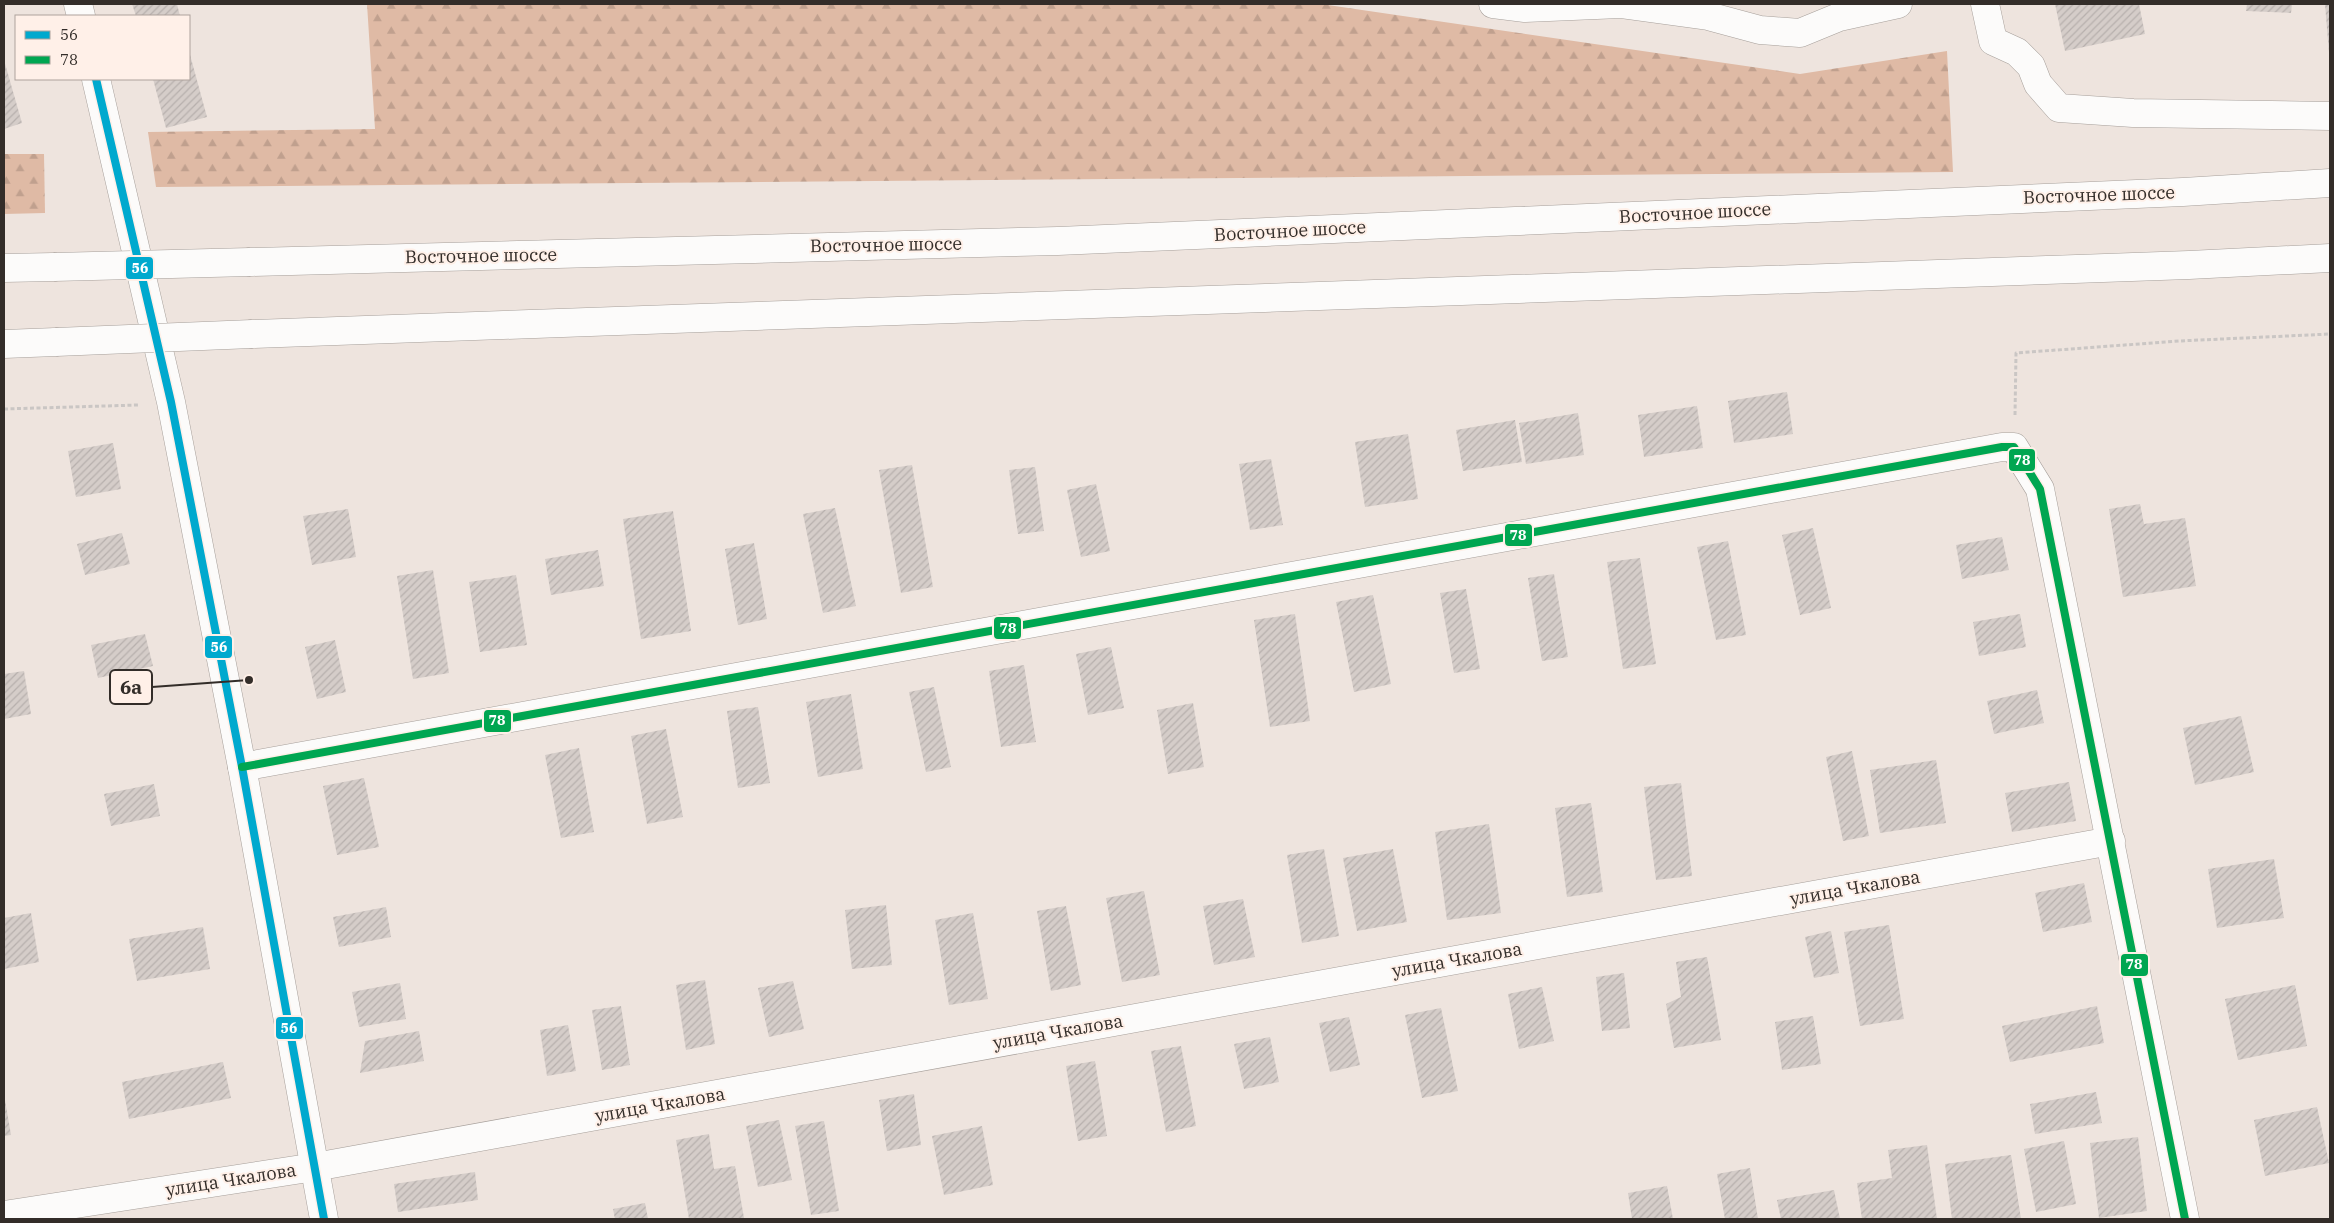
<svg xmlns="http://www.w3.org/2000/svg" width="2334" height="1223" font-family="'IBM Plex Serif',serif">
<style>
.forest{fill:url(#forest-firs)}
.building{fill:url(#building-hatch)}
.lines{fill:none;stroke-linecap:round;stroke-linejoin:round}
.minor-casing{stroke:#a69f9a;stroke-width:29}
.highway-casing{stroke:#a69f9a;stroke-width:29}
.path{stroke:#cac6c4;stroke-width:3;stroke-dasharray:4 2.5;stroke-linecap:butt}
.minor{stroke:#fcfbfa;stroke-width:28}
.highway{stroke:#fcfbfa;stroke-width:28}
.highway-bridge-casing{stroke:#a69f9a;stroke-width:29;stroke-linecap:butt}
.highway-bridge{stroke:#fcfbfa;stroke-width:28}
.bus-1-casing{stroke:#fff0e8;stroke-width:11}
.bus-2-casing{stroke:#fff0e8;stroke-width:11}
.bus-1{stroke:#00a9ce;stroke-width:8}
.bus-2{stroke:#00a651;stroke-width:8}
.labels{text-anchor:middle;stroke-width:4;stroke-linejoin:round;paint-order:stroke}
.street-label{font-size:18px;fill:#332d29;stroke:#fff0e8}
.leader{fill:none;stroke:#332d29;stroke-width:2}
.callout-dot{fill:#332d29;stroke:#fff0e8;stroke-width:2}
.callout{fill:#fff0e8;stroke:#332d29;stroke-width:2}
.callout-label{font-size:19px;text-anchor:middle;font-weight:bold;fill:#332d29}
.line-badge{stroke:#fff0e8;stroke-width:2}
.badge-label{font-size:14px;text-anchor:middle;font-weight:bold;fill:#fff}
</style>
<defs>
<pattern id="forest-firs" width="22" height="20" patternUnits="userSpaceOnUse" patternTransform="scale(1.25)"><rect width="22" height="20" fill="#dfbaa5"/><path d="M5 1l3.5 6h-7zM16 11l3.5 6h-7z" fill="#c0a08e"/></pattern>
<pattern id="building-hatch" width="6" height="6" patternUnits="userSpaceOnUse" patternTransform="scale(1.25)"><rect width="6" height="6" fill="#d5cdc9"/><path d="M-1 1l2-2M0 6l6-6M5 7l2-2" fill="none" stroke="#b7b0ad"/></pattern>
</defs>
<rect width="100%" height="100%" fill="#eee4de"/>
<g class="forest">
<path d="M367 4H1321L1800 74 1947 51 1953 172 156 187 148 132 375 129Z"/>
<path d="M4 154H44L45 213 4 214Z"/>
</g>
<g class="building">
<path d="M132 4H177L180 16H136Z"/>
<path d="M2055 4H2139L2145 34 2065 51Z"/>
<path d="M2247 4H2292L2291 13 2246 11Z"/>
<path d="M2325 4H2330V53H2329Z"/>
<path d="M189 51 207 117 166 128 153 79H189Z"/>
<path d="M4 60 22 123 4 129Z"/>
<path d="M1787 392 1793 434 1734 443 1728 401Z"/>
<path d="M1697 406 1703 448 1644 457 1638 415Z"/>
<path d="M1578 413 1584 455 1526 464 1519 423Z"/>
<path d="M1515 420 1522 462 1463 471 1456 430Z"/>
<path d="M1408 434 1418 499 1365 507 1355 442Z"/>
<path d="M113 443 121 489 76 497 68 451Z"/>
<path d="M1271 459 1283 525 1250 530 1239 464Z"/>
<path d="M912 465 933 587 901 593 879 470Z"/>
<path d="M1035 467 1044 531 1018 534 1009 470Z"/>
<path d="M1096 484 1110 551 1081 557 1067 490Z"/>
<path d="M2140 504 2144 524 2185 518 2196 586 2123 597 2109 509Z"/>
<path d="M835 508 856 606 823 613 803 514Z"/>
<path d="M348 509 356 557 312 565 303 516Z"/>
<path d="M673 511 691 631 641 639 623 519Z"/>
<path d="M1813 528 1831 608 1800 615 1782 535Z"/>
<path d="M122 533 130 564 85 575 77 544Z"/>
<path d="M2002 537 2009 570 1962 579 1956 545Z"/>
<path d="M1728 541 1746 635 1716 640 1697 547Z"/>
<path d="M754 543 767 619 738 625 725 549Z"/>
<path d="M598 550 604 586 551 595 545 559Z"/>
<path d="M1640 558 1656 664 1623 669 1607 562Z"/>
<path d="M433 570 449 673 413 679 397 576Z"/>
<path d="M1554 574 1568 657 1542 661 1528 578Z"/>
<path d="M516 575 527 645 480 652 469 582Z"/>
<path d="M1466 589 1480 669 1454 673 1440 593Z"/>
<path d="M1373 595 1391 684 1354 692 1336 602Z"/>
<path d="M1295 614 1310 721 1270 727 1254 620Z"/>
<path d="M2020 614 2026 647 1979 656 1973 622Z"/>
<path d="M145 634 153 666 98 678 91 645Z"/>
<path d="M335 640 346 692 317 699 305 647Z"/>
<path d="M1111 647 1124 708 1088 715 1076 654Z"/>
<path d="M1024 665 1036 742 1001 747 989 671Z"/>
<path d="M24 671 31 714 4 719V674Z"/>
<path d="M934 687 951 767 926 772 909 692Z"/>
<path d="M2037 690 2044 723 1994 734 1987 701Z"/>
<path d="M851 694 863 769 818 777 806 702Z"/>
<path d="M1193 703 1204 767 1168 774 1157 710Z"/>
<path d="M758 707 770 783 738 788 727 711Z"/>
<path d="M2241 716 2254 772 2195 785 2183 728Z"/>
<path d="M666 729 683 817 647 824 631 736Z"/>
<path d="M579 748 594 832 561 838 545 755Z"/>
<path d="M1852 751 1869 836 1843 841 1826 757Z"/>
<path d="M1936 760 1946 823 1880 833 1870 770Z"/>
<path d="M364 778 379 847 337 855 323 786Z"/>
<path d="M2069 782 2076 821 2012 832 2005 793Z"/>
<path d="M1681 783 1692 876 1656 880 1644 787Z"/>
<path d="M154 784 160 816 111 826 104 794Z"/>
<path d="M1591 803 1603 892 1567 897 1555 808Z"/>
<path d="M1489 824 1501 913 1447 920 1435 832Z"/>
<path d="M1324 849 1339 936 1302 943 1287 855Z"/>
<path d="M1393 849 1407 922 1357 931 1343 858Z"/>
<path d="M2274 859 2284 918 2217 928 2208 869Z"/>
<path d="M2084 883 2092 922 2043 932 2035 893Z"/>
<path d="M1144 891 1160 975 1122 982 1106 898Z"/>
<path d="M1243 899 1255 957 1214 965 1203 906Z"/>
<path d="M886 905 892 965 852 969 845 910Z"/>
<path d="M1066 906 1081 985 1051 991 1037 911Z"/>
<path d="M386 907 391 937 339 947 333 917Z"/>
<path d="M31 913 39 962 4 969V918Z"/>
<path d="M973 913 988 999 949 1005 935 920Z"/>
<path d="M1889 925 1904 1019 1860 1026 1844 932Z"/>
<path d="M203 927 210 969 137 981 129 939Z"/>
<path d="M1831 931 1839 973 1814 978 1805 937Z"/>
<path d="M1707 957 1721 1040 1674 1048 1666 1004 1681 997 1676 962Z"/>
<path d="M1624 973 1630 1028 1602 1031 1596 977Z"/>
<path d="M705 980 715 1044 686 1050 676 985Z"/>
<path d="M793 981 804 1029 769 1037 758 988Z"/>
<path d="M400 983 406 1019 359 1027 352 992Z"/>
<path d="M2295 985 2307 1046 2238 1060 2225 999Z"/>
<path d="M1542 987 1554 1041 1519 1049 1508 994Z"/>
<path d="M621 1006 630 1065 602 1070 592 1010Z"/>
<path d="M2097 1006 2104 1043 2010 1062 2002 1026Z"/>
<path d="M1441 1008 1458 1091 1422 1098 1405 1015Z"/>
<path d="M1813 1016 1821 1064 1782 1070 1775 1022Z"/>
<path d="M1349 1017 1360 1065 1330 1072 1319 1023Z"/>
<path d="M568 1025 576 1071 547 1076 540 1030Z"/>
<path d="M419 1031 424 1061 360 1073 365 1041Z"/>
<path d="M1270 1037 1279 1082 1244 1089 1234 1044Z"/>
<path d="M1181 1046 1196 1126 1166 1132 1151 1051Z"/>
<path d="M1095 1061 1107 1136 1078 1141 1066 1066Z"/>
<path d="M223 1062 231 1098 129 1119 122 1082Z"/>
<path d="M2096 1092 2102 1123 2035 1134 2030 1104Z"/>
<path d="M914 1094 921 1145 887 1151 879 1100Z"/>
<path d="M5 1100 11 1135 4 1136V1101Z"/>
<path d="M2317 1107 2329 1163 2265 1176 2254 1120Z"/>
<path d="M779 1120 792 1180 758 1187 746 1126Z"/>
<path d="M824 1121 839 1211 811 1215 795 1126Z"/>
<path d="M982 1126 993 1185 944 1195 932 1136Z"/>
<path d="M709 1134 714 1169 735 1166 744 1218 689 1219 676 1140Z"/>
<path d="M2138 1137 2147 1211 2099 1218 2090 1143Z"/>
<path d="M2064 1141 2076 1204 2036 1212 2024 1149Z"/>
<path d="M1927 1145 1937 1219H1862L1857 1183 1892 1178 1888 1150Z"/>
<path d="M2011 1155 2021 1219H1952L1945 1164Z"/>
<path d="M1750 1168 1758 1219H1725L1717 1174Z"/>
<path d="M475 1172 478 1200 398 1212 394 1184Z"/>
<path d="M1667 1186 1673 1219H1632L1628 1193Z"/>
<path d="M1834 1190 1840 1219H1781L1777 1200Z"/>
<path d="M645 1203 648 1219H615L613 1209Z"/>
</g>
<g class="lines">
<g class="minor-casing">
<g id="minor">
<path d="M78 4 81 16"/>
<path d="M1493 4 1525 8 1620 4 1708 16 1760 30 1800 33 1839 17 1898 4"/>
<path d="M1985 4 1993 41 2017 52 2031 66 2038 84 2059 108 2133 113 2330 116"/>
<path d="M96 79 171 402 242 767 324 1219"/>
<path d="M242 767 2002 447H2014L2040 489 2185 1219"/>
<path d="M4 1215 315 1167 2111 841"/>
</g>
</g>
<g class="highway-casing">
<g id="highway">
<path d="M250 262 1058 241 2183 192 2330 183"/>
<path d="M4 268 54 267"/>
<path d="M252 334 2189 265 2330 258"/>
<path d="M4 344 56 342"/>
</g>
</g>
<g class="path">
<path d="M4 409 138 405"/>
<path d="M2015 415 2016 353 2179 341 2330 334"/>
</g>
<use href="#minor" class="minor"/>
<use href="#highway" class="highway"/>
<g class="highway-bridge-casing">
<g id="highway-bridge">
<path d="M54 267 250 262"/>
<path d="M56 342 252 334"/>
</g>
</g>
<use href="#highway-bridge" class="highway-bridge"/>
<g class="bus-1-casing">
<path id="bus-1" d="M96 79 171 402 242 767 324 1219"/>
</g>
<g class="bus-2-casing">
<path id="bus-2" d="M242 767 2002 447H2014L2040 489 2185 1219"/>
</g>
<use href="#bus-1" class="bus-1"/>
<use href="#bus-2" class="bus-2"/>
</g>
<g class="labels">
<g class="street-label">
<text transform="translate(2099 195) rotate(-2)" y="6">Восточное шоссе</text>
<text transform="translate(1695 213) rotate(-3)" y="6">Восточное шоссе</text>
<text transform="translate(1290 231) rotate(-3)" y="6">Восточное шоссе</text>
<text transform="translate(886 245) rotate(-1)" y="6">Восточное шоссе</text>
<text transform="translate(481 256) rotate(-1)" y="6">Восточное шоссе</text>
<text transform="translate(1855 888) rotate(-10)" y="6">улица Чкалова</text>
<text transform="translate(1457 960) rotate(-10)" y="6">улица Чкалова</text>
<text transform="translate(1058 1032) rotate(-10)" y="6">улица Чкалова</text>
<text transform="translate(660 1105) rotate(-10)" y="6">улица Чкалова</text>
<text transform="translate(231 1180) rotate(-9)" y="6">улица Чкалова</text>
</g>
</g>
<path class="leader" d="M249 680L152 687"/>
<circle class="callout-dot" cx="249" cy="680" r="5"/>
<rect class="callout" x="110" y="670" width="42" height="34" rx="5"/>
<g class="callout-label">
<text x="131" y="694">6а</text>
</g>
<g class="line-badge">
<rect x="125" y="256" width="29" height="24" rx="5" fill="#00a9ce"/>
<rect x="2008" y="448" width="28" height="24" rx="5" fill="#00a651"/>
<rect x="1504" y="523" width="29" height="24" rx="5" fill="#00a651"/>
<rect x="993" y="616" width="29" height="24" rx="5" fill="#00a651"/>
<rect x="204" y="635" width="29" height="24" rx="5" fill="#00a9ce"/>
<rect x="483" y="709" width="29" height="24" rx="5" fill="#00a651"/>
<rect x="2120" y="953" width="29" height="24" rx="5" fill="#00a651"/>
<rect x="275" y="1016" width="29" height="24" rx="5" fill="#00a9ce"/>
</g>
<g class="badge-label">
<text x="140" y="273">56</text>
<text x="2022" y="465">78</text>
<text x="1518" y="540">78</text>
<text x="1008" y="633">78</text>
<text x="219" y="652">56</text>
<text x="497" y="725">78</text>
<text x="2134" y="969">78</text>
<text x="289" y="1033">56</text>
</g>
<rect width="2334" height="1223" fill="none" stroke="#332d29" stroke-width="10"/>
<rect x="15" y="15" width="175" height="65" fill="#fff0e8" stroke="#ada29c"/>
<rect x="25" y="31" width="25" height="8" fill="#00a9ce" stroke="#ada29c"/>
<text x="60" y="40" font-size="15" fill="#332d29">56</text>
<rect x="25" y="56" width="25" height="8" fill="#00a651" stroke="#ada29c"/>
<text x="60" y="65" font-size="15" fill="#332d29">78</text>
</svg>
